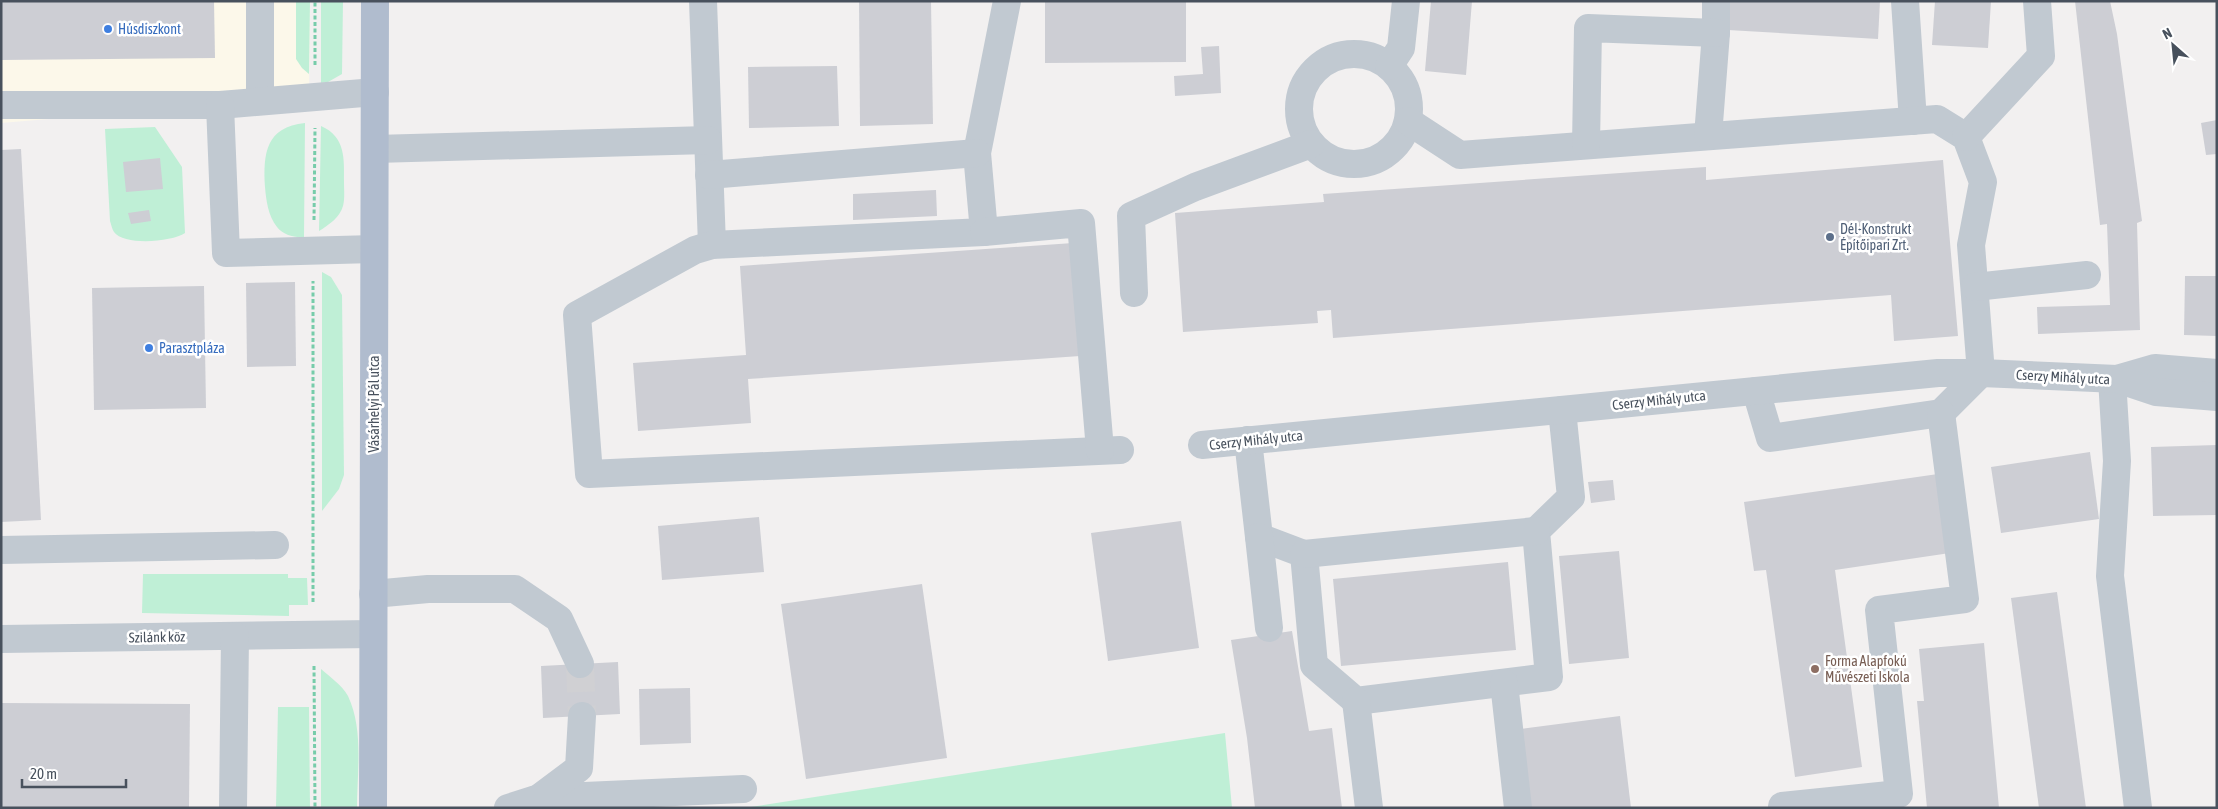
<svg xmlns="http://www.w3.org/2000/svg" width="2218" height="809" font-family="'Asap Condensed',sans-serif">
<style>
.commercial{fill:#fcf8ea}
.green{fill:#bfefd6}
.building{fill:#cdced4}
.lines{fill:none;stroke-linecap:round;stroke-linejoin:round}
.minor-tunnel{stroke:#d0d0d3;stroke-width:28;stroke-dasharray:28 14;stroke-linecap:butt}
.path{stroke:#7ca;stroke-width:3;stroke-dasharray:4 2.5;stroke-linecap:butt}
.minor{stroke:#c1c9d1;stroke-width:28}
.major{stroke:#b0bcce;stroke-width:28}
.shop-dot{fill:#3f7fe0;stroke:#fff;stroke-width:2}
.service-dot{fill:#5c6f8a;stroke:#fff;stroke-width:2}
.education-dot{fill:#8d6e63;stroke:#fff;stroke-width:2}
.labels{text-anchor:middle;stroke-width:5;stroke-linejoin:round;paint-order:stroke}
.shop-label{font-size:14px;fill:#366cbe;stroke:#fff;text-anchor:start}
.service-label{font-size:14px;fill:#4e5e75;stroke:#fff;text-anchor:start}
.street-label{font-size:14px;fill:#48515d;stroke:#fff}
.education-label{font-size:14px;fill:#785e54;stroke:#fff;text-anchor:start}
</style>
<rect width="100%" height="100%" fill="#f2f0f0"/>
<path class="commercial" d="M1 1H310L309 97 1 123Z"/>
<g class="green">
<path d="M296 1H310L309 74 302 68 296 59Z"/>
<path d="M321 1H343L342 74 328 82 321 83Z"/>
<path d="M305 123 304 237C295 238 283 235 277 227 268 216 266 199 265 187 263 153 266 127 305 123Z"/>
<path d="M321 126C346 137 344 159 344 182 344 190 345 199 343 206 340 217 329 225 319 231Z"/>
<path d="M155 127 182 167 185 233C172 242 124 246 114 232 112 229 111 224 110 221L105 129Z"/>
<path d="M322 272 331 277 342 295 344 475 339 489 322 511Z"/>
<path d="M143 574H288V578H307L308 605H289V616L142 613Z"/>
<path d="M321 669C330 677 342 685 348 696 364 730 357 772 357 808H321Z"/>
<path d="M278 707H309L310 808H276Z"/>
<path d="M1225 733 1232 808H744Z"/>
</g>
<g class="building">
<path d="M1 1H214L215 58 1 60Z"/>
<path d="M859 1H931L933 124 860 126Z"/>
<path d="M1045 1H1186V62L1045 63Z"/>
<path d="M1431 1H1472L1466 75 1425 71Z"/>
<path d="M1729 1H1880L1878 39 1728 30Z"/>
<path d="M1935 1H1991L1988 48 1932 45Z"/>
<path d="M2075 1H2110L2117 34 2142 221 2137 223 2140 330 2038 334 2037 307 2110 305 2107 224 2100 225Z"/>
<path d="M1219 46 1221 93 1175 96 1174 76 1203 74 1201 47Z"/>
<path d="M837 66 839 126 749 128 748 67Z"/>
<path d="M2217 120V154L2206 155 2201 123Z"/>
<path d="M21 149 41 520 1 522V150Z"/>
<path d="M160 158 163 189 126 192 123 162Z"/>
<path d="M1943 160 1958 336 1894 341 1891 295 1333 338 1331 310 1317 311 1318 323 1183 332 1175 213 1324 202 1323 194 1706 167V180Z"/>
<path d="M936 190 937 216 853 220V194Z"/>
<path d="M149 210 151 221 131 224 128 213Z"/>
<path d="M1073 243 1080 356 748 379 751 423 638 431 633 363 746 355 740 266Z"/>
<path d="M2185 276H2217V336L2184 335Z"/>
<path d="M295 282 296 366 247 367 246 283Z"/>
<path d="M204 286 206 408 94 410 92 288Z"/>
<path d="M2217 445V515L2153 516 2151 447Z"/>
<path d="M2090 452 2099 519 2001 533 1991 467Z"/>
<path d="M1938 474 1950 553 1835 570 1862 767 1795 777 1766 570 1754 571 1744 502Z"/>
<path d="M1613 480 1615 500 1591 503 1588 482Z"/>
<path d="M759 517 764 572 662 580 658 526Z"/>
<path d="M1181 521 1199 648 1108 661 1091 533Z"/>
<path d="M1619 551 1629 658 1569 664 1559 556Z"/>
<path d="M1508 562 1516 650 1341 666 1333 579Z"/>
<path d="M922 584 947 758 806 779 781 604Z"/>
<path d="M2057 592 2086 808H2039L2011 598Z"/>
<path d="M1292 631 1309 731 1332 728 1342 808H1255L1247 738 1231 640Z"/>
<path d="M1984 643 1999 808H1927L1917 701H1924L1919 649Z"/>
<path d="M618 662 620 714 543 718 541 666Z"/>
<path d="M690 688 691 743 640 745 639 689Z"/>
<path d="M1 703 190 704 189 808H1Z"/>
<path d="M1620 716 1631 808H1531L1521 729Z"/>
</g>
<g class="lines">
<path class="minor-tunnel" d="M580 664 582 716"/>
<g class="path">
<path d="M315 65V1"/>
<path d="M314 220 315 128"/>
<path d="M313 602V281"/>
<path d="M314 666 315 808"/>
</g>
<g class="minor">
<path d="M260 1V101"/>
<path d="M703 1 712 245"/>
<path d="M1007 1 977 153 984 232 712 245 695 250 577 315 589 474 1120 450"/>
<path d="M1905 1 1913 121"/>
<circle cx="1354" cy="109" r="55"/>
<path d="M1389 66 1401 48 1406 1"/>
<path d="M1 105H220L375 92"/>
<path d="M220 105 226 253 374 249"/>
<path d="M1408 121 1460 155 1937 119 1966 137 1983 182 1971 245 1981 373 1941 413 1770 438 1756 391"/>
<path d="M1708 136 1716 33V1"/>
<path d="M1966 137 2041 56 2037 1"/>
<path d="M1586 145 1588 28 1716 33"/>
<path d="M375 149 708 140"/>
<path d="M709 175 977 153"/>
<path d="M984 232 1081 223 1100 450"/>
<path d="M1975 287 2087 275"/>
<path d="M1134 293 1131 216 1195 187 1311 144"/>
<path d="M2112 379 2117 461 2110 576 2138 808"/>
<path d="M2117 379 2155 368 2217 373"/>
<path d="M1248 440 1259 537 1304 554 1314 665 1356 701 1549 677 1536 531 1571 497 1562 410"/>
<path d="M1202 445 1938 373H1981L2117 379 2156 392 2217 397"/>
<path d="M1259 537 1269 628"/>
<path d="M1 550 275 545"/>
<path d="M1304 554 1536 531"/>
<path d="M373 594 428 589H515L559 619 580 664"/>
<path d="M1 639 373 634"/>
<path d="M1504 683 1518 808"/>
<path d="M1356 701 1369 808"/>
<path d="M539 798 743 789"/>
<path d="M1782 806 1899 794 1879 610 1965 599 1941 413"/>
<path d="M233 808 235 636"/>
<path d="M508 808 539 798 579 768 582 716"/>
</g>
<path class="major" d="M373 808 375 1"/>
</g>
<g class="shop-dot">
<circle cx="108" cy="29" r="5"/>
<circle cx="149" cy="348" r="5"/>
</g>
<circle class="service-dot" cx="1830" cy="237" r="5"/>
<circle class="education-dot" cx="1815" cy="669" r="5"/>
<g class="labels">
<g class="shop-label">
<text x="118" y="34">Húsdiszkont</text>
<text x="159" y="353">Parasztpláza</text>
</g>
<g class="service-label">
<text x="1840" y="234">Dél-Konstrukt<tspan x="1840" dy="16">Építőipari Zrt.</tspan></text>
</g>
<g class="street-label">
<text transform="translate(2063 377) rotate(3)" y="5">Cserzy Mihály utca</text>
<text transform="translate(1659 400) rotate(-6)" y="5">Cserzy Mihály utca</text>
<text transform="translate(374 404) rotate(-90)" y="5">Vásárhelyi Pál utca</text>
<text transform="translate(1256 440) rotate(-6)" y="5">Cserzy Mihály utca</text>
<text transform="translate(157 637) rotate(-1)" y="5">Szilánk köz</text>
</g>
<g class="education-label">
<text x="1825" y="666">Forma Alapfokú<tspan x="1825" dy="16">Művészeti Iskola</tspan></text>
</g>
</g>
<rect width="2218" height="809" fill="none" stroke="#48515d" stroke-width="5"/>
<g transform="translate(2173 45) rotate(333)" stroke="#ffffff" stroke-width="4" paint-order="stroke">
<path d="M0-4L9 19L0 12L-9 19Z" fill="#48515d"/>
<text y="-8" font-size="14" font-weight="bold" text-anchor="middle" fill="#48515d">N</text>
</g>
<path d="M22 779v8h104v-8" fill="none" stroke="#48515d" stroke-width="2.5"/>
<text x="30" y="779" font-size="15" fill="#48515d" stroke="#ffffff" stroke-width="4" paint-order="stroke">20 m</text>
</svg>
